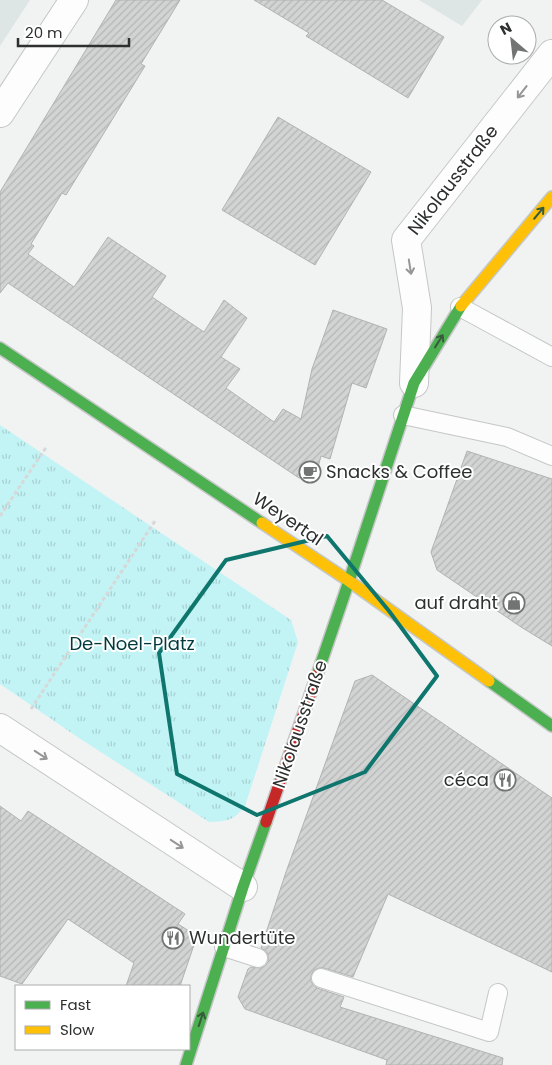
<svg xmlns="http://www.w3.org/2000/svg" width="552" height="1065" font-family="Poppins,sans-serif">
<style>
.built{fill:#dde5e5}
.park{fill:url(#park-tufts)}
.building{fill:url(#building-hatch);stroke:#b2b2b3}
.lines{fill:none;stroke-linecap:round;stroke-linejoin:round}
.lane-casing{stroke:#c5c7c7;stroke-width:20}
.street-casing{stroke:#c5c7c7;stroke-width:30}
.fast-casing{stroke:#c5c7c7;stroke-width:14}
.slow-casing{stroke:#c5c7c7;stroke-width:14}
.jam-casing{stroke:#c5c7c7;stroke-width:14}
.path{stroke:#d7d8d8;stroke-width:3;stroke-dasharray:4 2.5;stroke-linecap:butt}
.lane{stroke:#fdfdfd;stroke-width:18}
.street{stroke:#fdfdfd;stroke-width:28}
.fast{stroke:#4caf50;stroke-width:11}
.slow{stroke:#ffc107;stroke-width:11}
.jam{stroke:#c62828;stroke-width:11}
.oneway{stroke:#969696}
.oneway2{stroke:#385c3b}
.marked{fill:none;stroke:#0f766e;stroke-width:4;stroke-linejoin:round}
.labels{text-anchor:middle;stroke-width:4;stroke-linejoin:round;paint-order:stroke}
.street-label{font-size:18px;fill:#2e2f2f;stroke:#fff}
.poi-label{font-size:18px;fill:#2e2f2f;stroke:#fff;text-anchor:start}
.park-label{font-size:18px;fill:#003a3c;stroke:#fff}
</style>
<defs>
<pattern id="park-tufts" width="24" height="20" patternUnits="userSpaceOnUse" patternTransform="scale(1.25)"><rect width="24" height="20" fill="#c2f3f5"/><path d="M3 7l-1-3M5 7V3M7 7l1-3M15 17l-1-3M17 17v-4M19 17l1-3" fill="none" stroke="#a7d1d2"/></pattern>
<pattern id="building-hatch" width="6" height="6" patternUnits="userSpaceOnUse" patternTransform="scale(1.25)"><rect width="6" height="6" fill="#d2d3d3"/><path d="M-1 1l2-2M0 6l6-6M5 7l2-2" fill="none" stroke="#b5b5b5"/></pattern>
</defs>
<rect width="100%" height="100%" fill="#f1f3f3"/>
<g class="built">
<path d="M0 0H30L0 46Z"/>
<path d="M419 0H482L462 26Z"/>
</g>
<path class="park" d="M0 425 291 620 298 642 245 806C233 821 228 821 209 822L79 738 0 684Z"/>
<g class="building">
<path d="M116 0H180L141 64 145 66 66 195 62 193 31 244 34 246 28 254 74 287 108 237 166 276 152 297 204 332 224 300 247 318 221 357 240 369 226 388 274 422 283 409 301 419 312 369 333 310 387 329 366 388 352 383 330 459 321 456 316 475 299 478 8 283 0 293V192Z"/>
<path d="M254 0H382L444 37 408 98 306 36 309 33Z"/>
<path d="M278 117 371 172 315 265 222 210Z"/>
<path d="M467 451 552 479V646L521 627 437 570 431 552Z"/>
<path d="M372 675 552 798V972L388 894 353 977 324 968H319L314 970 311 975V981L313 985 317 988 344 997 340 1007 503 1058 502 1065H386L387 1060 245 1009 238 997 248 969 251 967 261 968 265 966 268 962V955L266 951 261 948 286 872 355 681Z"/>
<path d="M0 806 21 821 28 811 185 914 178 924 197 936 180 986H126L134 963 68 919 22 984 0 976Z"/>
</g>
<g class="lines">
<g class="lane-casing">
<g id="lane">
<path d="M460 307 552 357"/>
<path d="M403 415 507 437 552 456"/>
<path d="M224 947 258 958"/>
<path d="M321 978 489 1032 498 993"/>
</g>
</g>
<g class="street-casing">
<g id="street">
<path d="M0 113 74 0"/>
<path d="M414 383 417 308 406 240 552 54"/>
<path d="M0 728 243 887"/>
</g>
</g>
<g class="fast-casing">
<g id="fast">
<path d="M0 348 262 523"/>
<path d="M317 675 349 581 414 383 461 306"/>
<path d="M489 681 552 726"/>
<path d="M186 1065 243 887 266 822"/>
</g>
</g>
<g class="slow-casing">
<g id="slow">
<path d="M461 306 552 197"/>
<path d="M262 523 349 581 489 681"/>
</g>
</g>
<g class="jam-casing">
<path id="jam" d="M266 822 317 675"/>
</g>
<g class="path">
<path d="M0 516 47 446"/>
<path d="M31 709 155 521"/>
</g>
<use href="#lane" class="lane"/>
<use href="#street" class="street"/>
<use href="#fast" class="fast"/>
<use href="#slow" class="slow"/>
<use href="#jam" class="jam"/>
</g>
<defs><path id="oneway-shaft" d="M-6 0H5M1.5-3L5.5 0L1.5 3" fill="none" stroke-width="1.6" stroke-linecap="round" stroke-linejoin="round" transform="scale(1.25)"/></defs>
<g class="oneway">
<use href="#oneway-shaft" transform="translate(522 92) rotate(128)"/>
<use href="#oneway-shaft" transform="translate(410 267) rotate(81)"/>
<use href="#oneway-shaft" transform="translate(41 755) rotate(33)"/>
<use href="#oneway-shaft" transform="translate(177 844) rotate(33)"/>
</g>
<g class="oneway2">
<use href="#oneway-shaft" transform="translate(539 213) rotate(-50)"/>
<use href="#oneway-shaft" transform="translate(439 341) rotate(-58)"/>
<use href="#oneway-shaft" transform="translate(201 1019) rotate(-72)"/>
</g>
<path class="marked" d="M327 536 389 611 437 676 365 772 257 815 177 774 159 653 226 560Z"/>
<defs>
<g id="cafe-ring" transform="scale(1.125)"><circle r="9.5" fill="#fff" stroke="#727474" stroke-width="1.5"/><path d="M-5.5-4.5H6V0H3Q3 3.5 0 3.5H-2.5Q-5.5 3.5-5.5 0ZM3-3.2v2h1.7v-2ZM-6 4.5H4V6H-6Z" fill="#727474"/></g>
<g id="shop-ring" transform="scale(1.125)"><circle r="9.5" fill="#fff" stroke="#727474" stroke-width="1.5"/><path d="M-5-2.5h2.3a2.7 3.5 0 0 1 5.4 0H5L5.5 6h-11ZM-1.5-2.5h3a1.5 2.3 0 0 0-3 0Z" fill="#727474"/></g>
<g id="restaurant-ring" transform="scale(1.125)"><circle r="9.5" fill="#fff" stroke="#727474" stroke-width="1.5"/><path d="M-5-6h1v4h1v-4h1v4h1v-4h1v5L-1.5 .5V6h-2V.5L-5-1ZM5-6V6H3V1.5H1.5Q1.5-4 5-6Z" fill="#727474"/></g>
</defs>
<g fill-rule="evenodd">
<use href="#cafe-ring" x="310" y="472"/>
<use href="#shop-ring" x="514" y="603"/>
<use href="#restaurant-ring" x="505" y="780"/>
<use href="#restaurant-ring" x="173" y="938"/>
</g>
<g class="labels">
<g class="street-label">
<text transform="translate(453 180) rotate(-52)" y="6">Nikolausstraße</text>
<text transform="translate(288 519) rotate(34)" y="6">Weyertal</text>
<text transform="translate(300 724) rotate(-71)" y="6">Nikolausstraße</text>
</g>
<g class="poi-label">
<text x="326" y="478">Snacks &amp; Coffee</text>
<text x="498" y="609" text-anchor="end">auf draht</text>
<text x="489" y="786" text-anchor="end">céca</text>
<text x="189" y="944">Wundertüte</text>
</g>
<g class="park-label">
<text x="132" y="650">De-Noel-Platz</text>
</g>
</g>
<rect x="15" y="985" width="175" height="65" fill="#ffffff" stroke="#abacac"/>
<rect x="25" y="1001" width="25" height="8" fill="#4caf50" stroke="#abacac"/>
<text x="60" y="1010" font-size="15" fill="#2e2f2f">Fast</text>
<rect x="25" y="1026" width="25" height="8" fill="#ffc107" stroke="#abacac"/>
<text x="60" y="1035" font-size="15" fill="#2e2f2f">Slow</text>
<g transform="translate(512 40) rotate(332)"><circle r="24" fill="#ffffff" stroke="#abacac"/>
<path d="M0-4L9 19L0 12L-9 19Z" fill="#727474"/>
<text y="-8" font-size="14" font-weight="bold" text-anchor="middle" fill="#2e2f2f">N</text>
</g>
<path d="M18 38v8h111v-8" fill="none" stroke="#2e2f2f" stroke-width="2.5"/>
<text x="25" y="38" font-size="15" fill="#2e2f2f" stroke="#ffffff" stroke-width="4" paint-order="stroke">20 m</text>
</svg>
